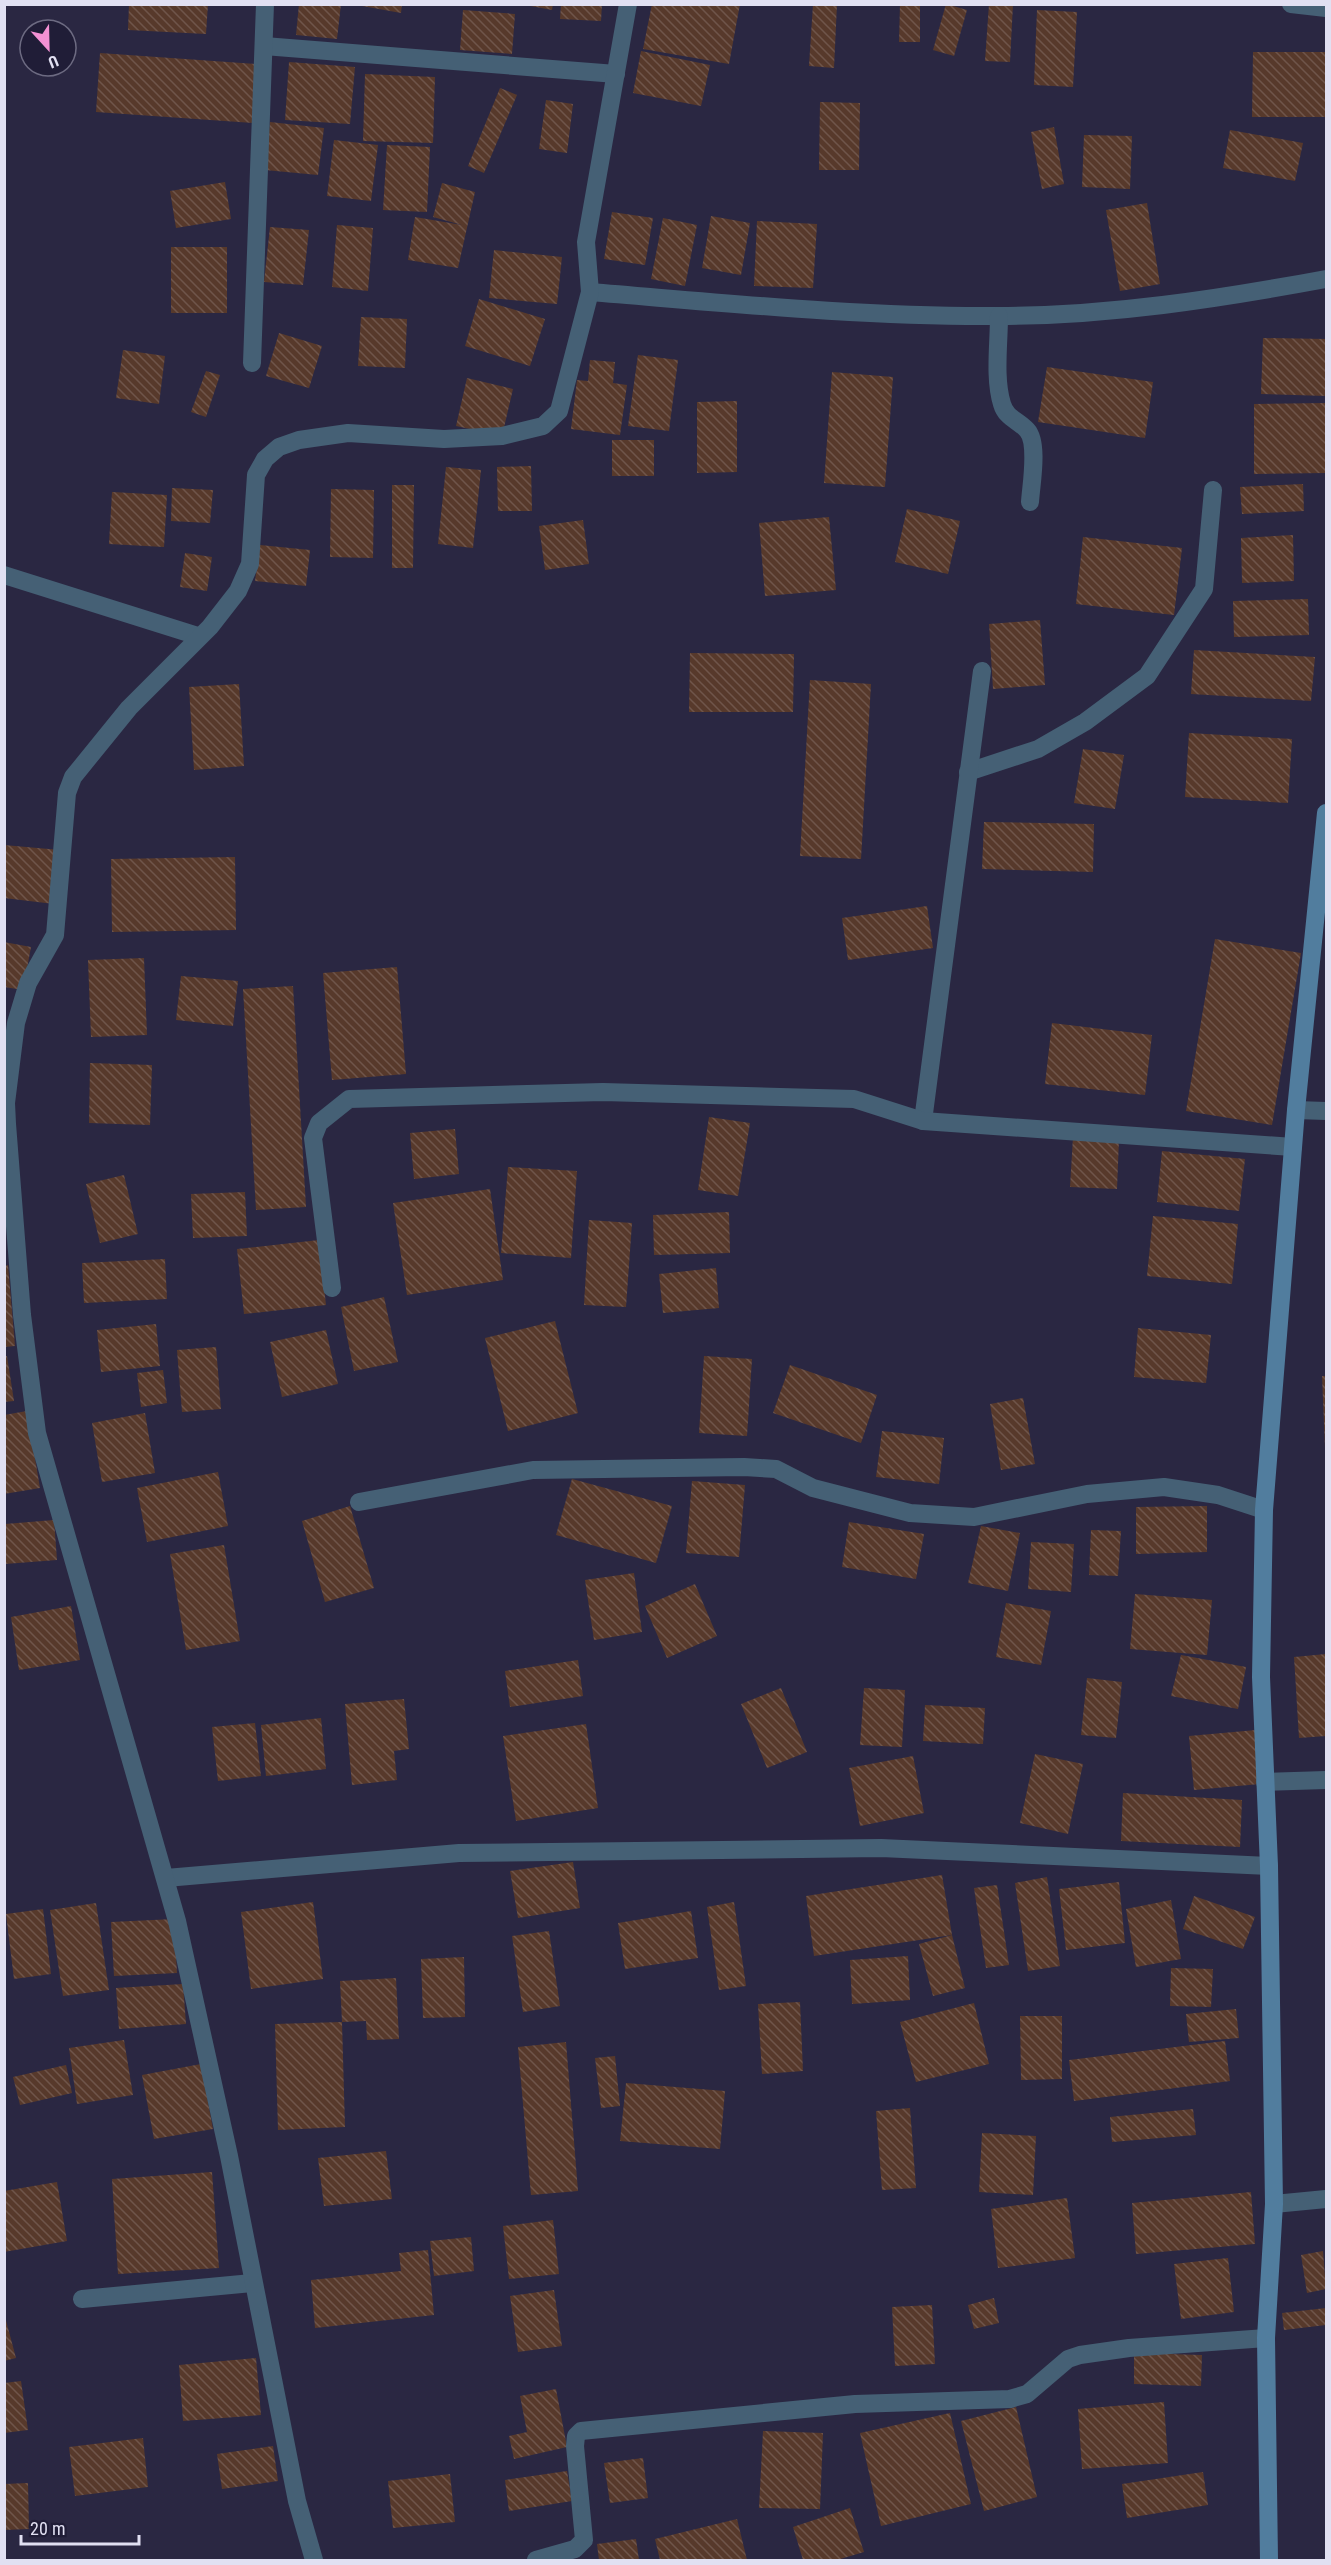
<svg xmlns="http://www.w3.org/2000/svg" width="1331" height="2565" font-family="'Roboto Condensed',sans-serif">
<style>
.building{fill:url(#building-back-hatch)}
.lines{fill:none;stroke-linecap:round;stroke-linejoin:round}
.street{stroke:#456075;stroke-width:18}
.secondary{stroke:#517d9e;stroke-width:18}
</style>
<defs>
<pattern id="building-back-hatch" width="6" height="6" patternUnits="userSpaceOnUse" patternTransform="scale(1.5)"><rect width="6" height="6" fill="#57392b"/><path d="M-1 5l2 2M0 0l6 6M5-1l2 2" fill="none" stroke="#6f554a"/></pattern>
</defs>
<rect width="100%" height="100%" fill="#2a2742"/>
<g class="building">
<path d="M129 4H208L206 34 128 30Z"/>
<path d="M299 4H341L337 39 296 35Z"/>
<path d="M351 4H402L401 13Z"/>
<path d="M520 4H553L552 10Z"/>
<path d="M561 4H602L601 21 560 19Z"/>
<path d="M652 4H740L729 64 643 49Z"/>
<path d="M813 4H837L834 68 809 66Z"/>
<path d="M900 4H920V42H899Z"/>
<path d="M946 4 967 10 954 56 933 50Z"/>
<path d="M989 4H1013L1010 62 985 61Z"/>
<path d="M463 10 515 14 512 54 460 50Z"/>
<path d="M1037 10 1077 12 1073 87 1034 85Z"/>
<path d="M641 51 710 65 701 106 633 93Z"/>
<path d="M1253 52H1326V117H1252Z"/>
<path d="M100 53 257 64 253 123 96 112Z"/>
<path d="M289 62 355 67 350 124 285 120Z"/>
<path d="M365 74 435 77 433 143 363 141Z"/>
<path d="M500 88 517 95 484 173 468 166Z"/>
<path d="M546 100 573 104 567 153 539 149Z"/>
<path d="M820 102 860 103 859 170H819Z"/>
<path d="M270 122 324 128 318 175 265 170Z"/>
<path d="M1054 127 1064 184 1042 189 1031 132Z"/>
<path d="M1230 130 1303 143 1295 181 1223 168Z"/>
<path d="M1084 135 1132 136 1130 189 1082 187Z"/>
<path d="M334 140 378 145 371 201 327 196Z"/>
<path d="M387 145 430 147 427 212 383 210Z"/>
<path d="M225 182 231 219 176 228 170 191Z"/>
<path d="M442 183 475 192 458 268 408 260 415 217 462 225 433 217Z"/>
<path d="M1147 203 1160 284 1120 291 1106 210Z"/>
<path d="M612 212 653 218 645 265 604 259Z"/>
<path d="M711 216 750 223 741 275 702 268Z"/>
<path d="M663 218 697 225 685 286 651 279Z"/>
<path d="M757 221 817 224 813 288 754 286Z"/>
<path d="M337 225 373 228 368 291 332 287Z"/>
<path d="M270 227 309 230 303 285 264 282Z"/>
<rect x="171" y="247" width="56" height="66"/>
<path d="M494 250 562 257 557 304 489 298Z"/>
<path d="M479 299 545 319 530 366 465 346Z"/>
<path d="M361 317 407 319 405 368 358 366Z"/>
<path d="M279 333 322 346 309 388 266 376Z"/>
<path d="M1263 338 1326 339V396L1261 394Z"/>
<path d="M123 350 165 356 159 404 116 398Z"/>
<path d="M638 355 678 360 669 431 628 426Z"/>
<path d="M590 360 615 362 613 383 627 385 620 435 571 429 577 380 588 381Z"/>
<path d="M1047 367 1153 382 1145 438 1038 422Z"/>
<path d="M206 371 220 375 206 417 191 412Z"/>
<path d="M832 372 893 377 885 487 824 483Z"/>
<path d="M467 378 513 389 502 436 456 426Z"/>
<path d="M737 401V472L697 473V402Z"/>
<path d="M1326 403V473L1254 474V404Z"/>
<rect x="612" y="440" width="42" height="36"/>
<path d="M531 466 532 511H498L497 467Z"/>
<path d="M446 467 481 470 473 548 438 544Z"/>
<path d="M1303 484 1304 511 1242 514 1240 487Z"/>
<path d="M392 485H414L413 568H392Z"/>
<path d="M172 488 213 490 210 523 171 521Z"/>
<path d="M331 489 374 490 373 558 330 557Z"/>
<path d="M112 492 167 495 164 547 109 544Z"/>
<path d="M907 509 960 521 948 574 895 562Z"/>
<path d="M829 517 836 590 765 596 759 523Z"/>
<path d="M583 520 589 564 545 570 539 526Z"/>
<path d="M1293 535 1294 581 1242 583 1241 538Z"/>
<path d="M1083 537 1182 548 1174 615 1076 604Z"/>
<path d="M260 545 310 550 306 586 255 581Z"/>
<path d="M185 553 212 557 207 591 180 587Z"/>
<path d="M1308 599 1309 635 1234 637 1233 601Z"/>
<path d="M1040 620 1045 685 993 689 989 624Z"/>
<path d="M1194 650 1315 657 1311 701 1191 694Z"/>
<path d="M690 653 794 654 793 712H689Z"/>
<path d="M810 680 871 684 861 859 800 856Z"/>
<path d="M239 684 244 766 194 770 189 687Z"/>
<path d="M1189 733 1292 739 1288 803 1185 797Z"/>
<path d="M1083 749 1124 755 1115 809 1074 803Z"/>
<path d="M984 822 1094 824 1093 872 982 869Z"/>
<path d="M4 845 60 850 54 904 4 898Z"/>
<path d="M235 857 236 930 112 932 111 859Z"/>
<path d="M927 906 933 948 848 960 842 918Z"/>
<path d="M1215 939 1301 953 1272 1125 1186 1111Z"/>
<path d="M4 942 31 947 23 990 4 987Z"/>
<path d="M144 958 147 1035 91 1037 88 960Z"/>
<path d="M397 967 406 1074 332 1080 323 973Z"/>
<path d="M181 976 238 981 233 1026 176 1020Z"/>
<path d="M293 986 306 1207 256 1210 243 989Z"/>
<path d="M1052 1023 1152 1035 1145 1095 1045 1084Z"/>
<path d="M90 1063 152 1065 150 1125 89 1123Z"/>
<path d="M709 1117 750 1123 738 1196 698 1190Z"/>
<path d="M455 1129 459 1174 414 1179 410 1133Z"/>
<path d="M1073 1137 1119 1139 1117 1189 1070 1187Z"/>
<path d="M1162 1151 1245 1159 1239 1211 1157 1202Z"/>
<path d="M508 1167 577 1171 571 1258 501 1253Z"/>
<path d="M124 1175 138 1234 100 1243 86 1184Z"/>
<path d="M490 1189 503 1280 407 1295 393 1203Z"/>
<path d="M245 1192 247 1236 193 1238 191 1194Z"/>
<path d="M729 1212 730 1253 654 1255 653 1215Z"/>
<path d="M1153 1216 1238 1224 1232 1284 1147 1276Z"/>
<path d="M589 1220 632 1223 626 1307 584 1305Z"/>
<path d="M319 1240 326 1305 244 1314 237 1249Z"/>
<path d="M165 1259 167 1299 84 1303 82 1263Z"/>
<path d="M8 1265 15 1346 5 1347V1266Z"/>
<path d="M716 1268 719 1308 663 1313 659 1274Z"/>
<path d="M384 1297 398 1362 354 1371 341 1307Z"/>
<path d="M555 1321 578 1413 508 1431 485 1338Z"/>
<path d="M156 1324 160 1366 101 1372 97 1330Z"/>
<path d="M1138 1328 1211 1335 1206 1383 1134 1377Z"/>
<path d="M326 1330 338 1384 282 1397 270 1342Z"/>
<path d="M216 1347 221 1409 182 1412 177 1350Z"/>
<path d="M4 1356H7L14 1401 4 1402Z"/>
<path d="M704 1356 752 1359 747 1436 699 1433Z"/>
<path d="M790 1365 877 1395 861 1443 773 1413Z"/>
<path d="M163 1370 167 1403 141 1407 137 1373Z"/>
<path d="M1322 1376H1326V1447L1325 1448Z"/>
<path d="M1023 1398 1035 1464 1001 1470 990 1404Z"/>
<path d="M27 1411 40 1488 4 1494V1415Z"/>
<path d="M145 1413 155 1473 102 1482 92 1423Z"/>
<path d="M882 1431 944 1438 939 1484 876 1477Z"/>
<path d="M218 1472 228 1526 147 1542 137 1488Z"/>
<path d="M572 1479 672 1506 656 1563 556 1535Z"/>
<path d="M692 1481 745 1485 739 1557 686 1553Z"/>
<path d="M350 1506 374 1588 325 1602 302 1521Z"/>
<path d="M1207 1506V1552L1136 1554V1507Z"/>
<path d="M54 1520 57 1560 5 1564V1524Z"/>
<path d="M849 1522 924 1534 916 1579 842 1567Z"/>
<path d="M981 1526 1020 1533 1008 1591 968 1583Z"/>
<path d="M1091 1530 1121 1531 1118 1576 1089 1575Z"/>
<path d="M1031 1542 1074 1544 1071 1592 1028 1589Z"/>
<path d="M224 1545 240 1641 186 1650 170 1554Z"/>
<path d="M634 1573 642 1632 594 1640 585 1580Z"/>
<path d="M695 1584 717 1636 667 1658 645 1606Z"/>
<path d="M1135 1594 1212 1600 1207 1655 1130 1649Z"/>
<path d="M1006 1603 1051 1611 1041 1665 996 1657Z"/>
<path d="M71 1606 80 1660 19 1670 11 1617Z"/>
<path d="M1326 1654V1736L1299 1738 1294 1657Z"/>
<path d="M1181 1655 1246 1667 1238 1709 1171 1696Z"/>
<path d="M578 1660 583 1696 510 1707 505 1671Z"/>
<path d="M1087 1678 1122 1682 1116 1738 1081 1735Z"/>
<path d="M781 1688 807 1752 767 1768 741 1704Z"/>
<path d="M864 1688 905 1690 902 1747 860 1745Z"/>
<path d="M404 1699 409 1749 394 1751 397 1780 352 1785 345 1704Z"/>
<path d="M925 1705 985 1708 983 1744 923 1741Z"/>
<path d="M321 1718 326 1769 266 1776 261 1725Z"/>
<path d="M255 1723 261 1776 218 1781 212 1727Z"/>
<path d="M586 1724 598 1808 516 1821 503 1736Z"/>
<path d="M1256 1730 1260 1784 1194 1790 1189 1736Z"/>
<path d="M1035 1754 1083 1764 1068 1834 1020 1823Z"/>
<path d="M913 1756 924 1813 860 1826 849 1768Z"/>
<path d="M1123 1793 1242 1800 1240 1847 1121 1841Z"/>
<path d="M573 1862 580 1908 518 1918 510 1871Z"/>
<path d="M942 1875 952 1935 814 1956 806 1896Z"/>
<path d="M1047 1877 1060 1966 1028 1971 1015 1883Z"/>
<path d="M1119 1882 1125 1943 1066 1950 1059 1889Z"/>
<path d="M997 1885 1009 1965 986 1968 974 1888Z"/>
<path d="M1194 1896 1255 1917 1243 1949 1183 1929Z"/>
<path d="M1171 1900 1181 1959 1136 1967 1126 1909Z"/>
<path d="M313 1902 323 1979 251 1989 241 1912Z"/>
<path d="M734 1902 746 1986 719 1990 707 1907Z"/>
<path d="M96 1903 109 1990 63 1996 50 1910Z"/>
<path d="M43 1909 51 1974 14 1979 6 1914Z"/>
<path d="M691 1911 698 1958 625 1969 618 1923Z"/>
<path d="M174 1919 177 1973 114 1976 111 1922Z"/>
<path d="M549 1931 560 2006 523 2012 512 1936Z"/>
<path d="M952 1935 965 1988 933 1996 919 1944Z"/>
<path d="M908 1956 910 2000 852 2004 850 1960Z"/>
<path d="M464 1957 465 2017 423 2018 421 1959Z"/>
<path d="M1171 1968 1213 1969 1211 2007 1170 2006Z"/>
<path d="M396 1978 399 2039 367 2040 366 2021 342 2022 340 1981Z"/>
<path d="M183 1984 186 2024 119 2029 116 1988Z"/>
<path d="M800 2002 803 2071 762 2074 758 2004Z"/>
<path d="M974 2003 989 2064 916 2082 900 2022Z"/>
<path d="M1236 2009 1239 2038 1189 2042 1186 2014Z"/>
<path d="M1020 2016H1062V2079L1021 2080Z"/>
<path d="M342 2022 345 2127 278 2130 275 2024Z"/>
<path d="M124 2040 133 2095 77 2104 69 2048Z"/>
<path d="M1225 2041 1230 2081 1074 2101 1069 2060Z"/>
<path d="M566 2042 578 2191 531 2195 518 2047Z"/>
<path d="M615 2056 620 2106 601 2108 595 2058Z"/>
<path d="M201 2064 213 2129 154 2139 142 2075Z"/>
<path d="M66 2065 72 2093 20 2105 13 2077Z"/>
<path d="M626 2083 725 2091 720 2149 620 2141Z"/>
<path d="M910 2108 916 2188 882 2190 876 2111Z"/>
<path d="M1193 2109 1196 2135 1112 2142 1110 2117Z"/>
<path d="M982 2133 1036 2136 1033 2195 979 2192Z"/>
<path d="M386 2151 392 2199 324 2206 318 2158Z"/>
<path d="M212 2172 219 2268 118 2274 112 2179Z"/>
<path d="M57 2182 67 2241 4 2252V2191Z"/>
<path d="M1251 2192 1255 2244 1136 2254 1132 2203Z"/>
<path d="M1067 2198 1075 2258 998 2268 991 2209Z"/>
<path d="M553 2220 559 2274 509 2279 503 2226Z"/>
<path d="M471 2237 474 2271 434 2276 430 2241Z"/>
<path d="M428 2250 434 2315 315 2328 311 2280 401 2271 399 2253Z"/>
<path d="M1323 2251 1326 2289 1307 2293 1301 2255Z"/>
<path d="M1228 2258 1234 2312 1181 2319 1174 2264Z"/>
<path d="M554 2290 562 2346 518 2352 510 2296Z"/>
<path d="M994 2298 999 2323 974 2329 968 2305Z"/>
<path d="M932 2305 935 2364 895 2366 892 2307Z"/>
<path d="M1326 2308V2325L1284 2330 1282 2313Z"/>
<path d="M4 2313 16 2358 4 2361Z"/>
<path d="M1134 2353 1202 2355 1201 2386 1134 2384Z"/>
<path d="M256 2358 261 2415 183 2421 179 2365Z"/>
<path d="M21 2381 28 2430 4 2433V2383Z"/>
<path d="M556 2389 567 2447 514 2459 509 2436 527 2432 520 2396Z"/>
<path d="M1164 2402 1168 2463 1082 2469 1078 2409Z"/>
<path d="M1016 2407 1037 2497 984 2511 961 2421Z"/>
<path d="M950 2413 971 2504 881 2526 860 2433Z"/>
<path d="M763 2431 823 2433 820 2509 759 2508Z"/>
<path d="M143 2438 148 2487 75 2496 69 2447Z"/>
<path d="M273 2446 278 2481 222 2489 217 2454Z"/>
<path d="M643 2458 648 2498 610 2503 604 2463Z"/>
<path d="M567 2471 572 2501 509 2511 505 2480Z"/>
<path d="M1203 2472 1208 2505 1127 2518 1122 2484Z"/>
<path d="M450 2474 455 2522 393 2528 388 2481Z"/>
<path d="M28 2483 29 2529 4 2530V2484Z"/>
<path d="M850 2508 864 2552 837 2560H803L793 2527Z"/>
<path d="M737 2519 747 2560H660L655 2539Z"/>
<path d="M636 2539 639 2560H599L597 2544Z"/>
</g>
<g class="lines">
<g class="street">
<path d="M1291 4 1326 8"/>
<path d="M264 46 616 74"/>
<path d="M590 292C726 303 862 317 998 316 1108 316 1218 299 1326 279"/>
<path d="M999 316C999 344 994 378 1002 404 1006 418 1018 420 1027 430 1039 443 1031 485 1030 502"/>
<path d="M252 363 265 4"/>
<path d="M4 575 198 636"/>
<path d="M968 772 1038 749 1085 722 1147 676 1204 589 1213 490"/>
<path d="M1296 1110 1326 1111"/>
<path d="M923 1121 982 671"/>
<path d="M332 1288 313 1138 319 1123 349 1099 603 1092 854 1099 923 1121 1293 1147"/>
<path d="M359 1502 533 1470 744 1467 776 1469 813 1488 910 1513 974 1517 1087 1494 1164 1487 1218 1495 1264 1510"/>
<path d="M1265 1782 1326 1780"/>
<path d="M166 1878 459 1853 881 1848 1269 1866"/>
<path d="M1274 2204 1326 2199"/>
<path d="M82 2299 252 2283"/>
<path d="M314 2560 297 2501 229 2156 177 1921 37 1433 22 1315 7 1124 6 1103 16 1023 28 983 55 935 67 793 73 777 129 708 210 627 238 591 250 564 256 475 265 459 279 447 299 440 348 433 444 439 502 436 543 426 559 411 590 292 586 242 628 4"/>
<path d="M536 2560 575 2549 584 2540 575 2446 576 2436 581 2431 855 2404 1010 2399 1027 2394 1068 2359 1080 2355 1129 2348 1266 2338"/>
</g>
<path class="secondary" d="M1269 2560 1266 2338 1274 2204 1269 1866 1261 1677 1264 1510 1296 1110 1326 813"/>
</g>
<rect width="1331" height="2565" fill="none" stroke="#e1e0f2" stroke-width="12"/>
<g transform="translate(48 48) rotate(158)"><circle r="28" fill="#201d37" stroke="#6d6b82" stroke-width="1.5"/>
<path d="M0-4.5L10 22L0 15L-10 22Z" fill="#f491d4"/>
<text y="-9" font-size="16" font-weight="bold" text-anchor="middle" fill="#e1e0f2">U</text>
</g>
<path d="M21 2535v9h118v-9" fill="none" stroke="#e1e0f2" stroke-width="3"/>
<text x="30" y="2535" font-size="18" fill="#e1e0f2" stroke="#201d37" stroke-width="4.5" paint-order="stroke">20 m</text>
</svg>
